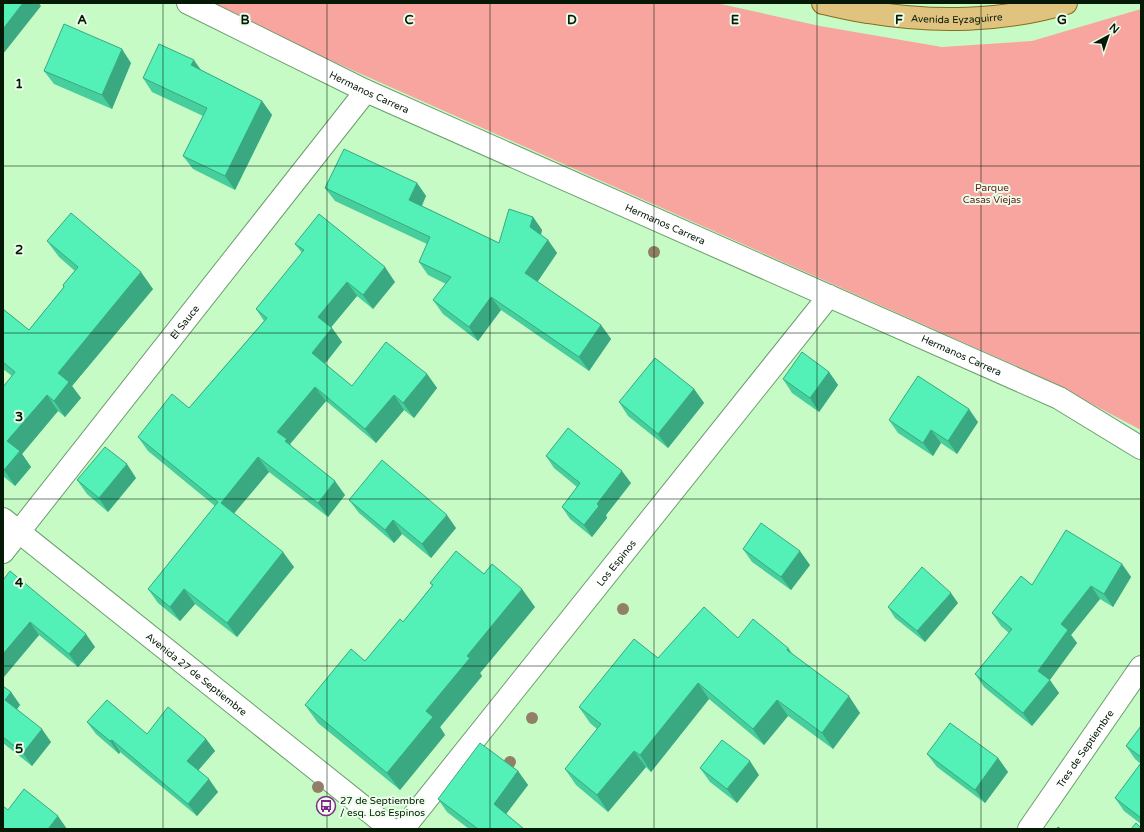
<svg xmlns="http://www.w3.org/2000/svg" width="1144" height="832" font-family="'Varela Round',sans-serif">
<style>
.green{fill:#f7a59e}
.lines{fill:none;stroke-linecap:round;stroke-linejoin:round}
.street-casing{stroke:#6d9e6e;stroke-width:24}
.secondary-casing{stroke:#6d9e6e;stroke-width:24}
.primary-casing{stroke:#856e1e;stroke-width:24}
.street{stroke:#fff;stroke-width:22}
.secondary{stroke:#fff;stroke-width:22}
.primary{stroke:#dfc37f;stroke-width:22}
.tree{fill:#927f67}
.wall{fill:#47ce9d}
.shaded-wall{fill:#3aa880}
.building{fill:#53f0b7;stroke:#3aa880}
.grid{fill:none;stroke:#061907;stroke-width:1;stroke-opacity:0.55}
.labels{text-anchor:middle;stroke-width:4;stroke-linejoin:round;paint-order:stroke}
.street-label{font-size:10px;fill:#061907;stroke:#eafee9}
.park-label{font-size:10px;fill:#67191a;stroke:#eafee9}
.poi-label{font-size:10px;fill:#061907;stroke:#eafee9;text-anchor:start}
.grid-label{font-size:13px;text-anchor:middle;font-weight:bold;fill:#061907;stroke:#eafee9;stroke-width:4;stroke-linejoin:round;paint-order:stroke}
</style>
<rect width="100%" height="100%" fill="#c6fbc6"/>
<path class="green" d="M205 3H716L820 26 942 47 1032 41 1141 9V430L1039 376 229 15Z"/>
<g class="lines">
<g class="street-casing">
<g id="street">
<path id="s1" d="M188 3 366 91 1059 398 1141 448"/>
<path id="s2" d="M3 552 366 91"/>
<path id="s3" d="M403 829 829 296"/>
<path id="s4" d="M1029 829 1141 667"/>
</g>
</g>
<g class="secondary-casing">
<g id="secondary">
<path id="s5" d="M3 519 391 829"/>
</g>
</g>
<g class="primary-casing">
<g id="primary">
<path id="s6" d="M823 3C838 6 853 10 868 12 933 23 1003 22 1066 3"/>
</g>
</g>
<use href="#street" class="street"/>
<use href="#secondary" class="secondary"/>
<use href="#primary" class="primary"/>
</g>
<g class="tree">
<circle cx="654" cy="252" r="6"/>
<circle cx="623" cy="609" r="6"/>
<circle cx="532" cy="718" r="6"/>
<circle cx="510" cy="762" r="6"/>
<circle cx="318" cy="787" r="6"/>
</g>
<g class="wall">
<path d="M131 63 112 109 54 84 44 71Z"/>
<path d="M201 70 262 101 272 115 235 190 193 169 183 156 203 116 152 92 143 78Z"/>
<path d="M417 183 426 196 422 206 499 243 533 217 542 230 541 235 548 240 557 253 537 282 601 325 611 339 589 371 501 310 478 341 443 314 433 300 446 284 428 275 419 262 427 244 335 201 325 188Z"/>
<path d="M47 241 153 289 72 386 81 398 65 417 58 411 22 454 31 467 15 486 3 476V387L12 376 3 369V309L29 330 64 287 63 285 75 271 59 257Z"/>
<path d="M295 244 395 282 373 309 357 296 331 327 342 342 325 364 352 386 427 374 437 388 414 418 404 410 376 443 326 401 290 444 292 447 345 495 328 517 269 472 234 513 294 567 237 637 195 604 180 621 158 603 148 589 215 506 148 451 138 437 189 408 264 321 256 309 302 253Z"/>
<path d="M829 372 838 385 819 412 792 393 783 379Z"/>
<path d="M694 389 704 403 668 448 628 416 619 402Z"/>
<path d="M889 420 978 422 957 454 941 443 933 456 898 433Z"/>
<path d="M546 456 631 483 606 515 607 518 592 537 570 519 562 507 577 487 554 468Z"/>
<path d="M136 478 108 512 87 494 77 480Z"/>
<path d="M349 500 456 528 431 558 402 534 394 543 359 513Z"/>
<path d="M743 549 810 565 791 590 752 562Z"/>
<path d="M1122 564 1131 577 1113 607 1100 599 1071 635 1077 643 1049 680 1059 693 1032 726 984 687 975 674 1009 633 1001 626 992 613 1032 585Z"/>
<path d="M484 574 535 607 480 673 482 676 440 727 445 735 400 790 318 723 305 705 365 661 403 622 432 586 430 583Z"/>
<path d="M3 580 95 647 78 667 39 635 3 678Z"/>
<path d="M958 603 925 642 895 618 888 607Z"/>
<path d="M738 638 788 648 793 655 860 713 833 749 788 716 764 745 709 699 651 772 646 767 608 812 576 785 565 769 597 729 590 723 579 707 658 658Z"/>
<path d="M3 686 11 692 20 705 17 709 51 742 32 766 3 743Z"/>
<path d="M87 722 147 734 206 739 215 751 198 770 218 792 197 816 120 752 119 754 96 734Z"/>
<path d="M1141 726V824L1124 811 1115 798 1141 764 1135 759 1126 746Z"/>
<path d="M927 754 998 758 1008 772 985 803 937 767Z"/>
<path d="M700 768 759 775 737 803 710 782Z"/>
<path d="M518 771 528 785 506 814 524 829H469L447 812 438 799Z"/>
</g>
<g class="shaded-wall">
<path d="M23 3H39L41 6 3 54V29Z"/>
<path d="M122 49 131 63 112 109 102 95Z"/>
<path d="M194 60 203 73 191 65Z"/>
<path d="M262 101 272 115 235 190 225 176Z"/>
<path d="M417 183 426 196 418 213 409 200Z"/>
<path d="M533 217 542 230 539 240 530 227Z"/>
<path d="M548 240 557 253 534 287 525 273Z"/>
<path d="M385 267 395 282 373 309 363 295Z"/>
<path d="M141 272 153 289 72 386 81 398 65 417 54 401 58 373Z"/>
<path d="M347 282 357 296 328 331 318 317Z"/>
<path d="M491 297 501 310 478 341 469 327Z"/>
<path d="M601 325 611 339 589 371 579 357Z"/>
<path d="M332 328 342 342 322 367 312 353Z"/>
<path d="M829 372 838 385 819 412 810 398Z"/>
<path d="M427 374 437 388 414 418 403 403Z"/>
<path d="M315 387 326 401 290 444 297 454 295 456 277 432Z"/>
<path d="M694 389 704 403 668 448 658 434Z"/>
<path d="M47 395 58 411 22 454 31 467 15 486 4 470 7 441Z"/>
<path d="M394 395 404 410 376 443 365 429Z"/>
<path d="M969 409 978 422 957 454 948 441Z"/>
<path d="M931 430 941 443 933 456 923 443Z"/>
<path d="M258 457 269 472 231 517 221 503Z"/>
<path d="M127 464 136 478 108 512 99 498Z"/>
<path d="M622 471 631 483 606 515 607 518 592 537 584 525 597 504Z"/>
<path d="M335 481 345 495 328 517 318 503Z"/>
<path d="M447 515 456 528 431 558 422 544Z"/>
<path d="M393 520 402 534 394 543 385 530Z"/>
<path d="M800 551 810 565 791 590 781 577Z"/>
<path d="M283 552 294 567 237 637 227 623Z"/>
<path d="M1122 564 1131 577 1113 607 1104 594Z"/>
<path d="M1091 586 1100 599 1071 635 1077 643 1047 684 1038 671 1061 624Z"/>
<path d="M184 589 195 604 180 621 170 607Z"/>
<path d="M522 589 535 607 480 673 482 676 440 727 445 735 400 790 387 773 426 711 467 656Z"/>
<path d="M951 593 958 603 925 642 917 631Z"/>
<path d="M30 622 39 635 3 678V654Z"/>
<path d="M86 634 95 647 78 667 69 654Z"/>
<path d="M788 648 800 665 787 650Z"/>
<path d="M1050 680 1059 693 1032 726 1023 713Z"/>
<path d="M698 683 709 699 651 772 640 755Z"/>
<path d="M11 692 20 705 14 713 5 700Z"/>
<path d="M849 696 860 713 833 749 822 733Z"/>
<path d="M777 700 788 716 764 745 753 729Z"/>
<path d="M42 729 51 742 32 766 23 753Z"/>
<path d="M206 739 215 751 196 773 187 761Z"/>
<path d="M112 740 120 752 119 754 110 741Z"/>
<path d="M634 751 646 767 608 812 597 795Z"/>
<path d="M998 758 1008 772 985 803 975 790Z"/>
<path d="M750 761 759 775 737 803 727 789Z"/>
<path d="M518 771 528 785 503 818 494 804Z"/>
<path d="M209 779 218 792 197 816 188 804Z"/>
<path d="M58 816 67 829H48Z"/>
</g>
<g class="building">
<path d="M3 3H23L3 29Z"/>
<path d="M64 24 122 49 102 95 44 71Z"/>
<path d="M159 44 194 60 191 65 262 101 225 176 183 156 207 108 143 78Z"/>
<path d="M344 149 417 183 409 200 499 243 509 209 533 217 530 227 548 240 525 273 601 325 579 357 491 297 469 327 433 300 451 277 419 262 430 237 325 188Z"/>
<path d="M71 213 141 272 58 373 69 382 54 401 47 395 7 441 20 451 4 470 3 469V387L15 372 3 362V309L29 330 64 287 63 285 78 267 47 241Z"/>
<path d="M319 214 385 267 363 295 347 282 318 317 332 328 312 353 352 386 386 342 427 374 403 403 394 395 365 429 315 387 277 432 287 439 285 441 335 481 318 503 258 457 221 503 283 552 227 623 184 589 170 607 148 589 218 502 138 437 172 394 189 408 267 318 256 309 304 250 295 244Z"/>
<path d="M802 352 829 372 810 398 783 379Z"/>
<path d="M655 358 694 389 658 434 619 402Z"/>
<path d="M918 376 969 409 948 441 931 430 923 443 889 420Z"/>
<path d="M568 428 622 471 597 504 599 506 584 525 562 507 580 483 546 456Z"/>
<path d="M105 447 127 464 99 498 77 480Z"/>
<path d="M382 460 447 515 422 544 393 520 385 530 349 500Z"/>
<path d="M761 523 800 551 781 577 743 549Z"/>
<path d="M1066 530 1122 564 1104 594 1091 586 1061 624 1068 630 1038 671 1050 680 1023 713 975 674 1012 629 992 613 1021 576 1032 585Z"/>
<path d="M456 551 484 574 492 564 522 589 467 656 470 658 426 711 433 717 387 773 305 705 351 649 365 661 400 619 403 622 433 585 430 583Z"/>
<path d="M922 567 951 593 917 631 888 607Z"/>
<path d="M10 571 86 634 69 654 30 622 3 654V580Z"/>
<path d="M704 607 738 638 753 619 788 648 787 650 849 696 822 733 777 700 753 729 698 683 640 755 634 751 597 795 565 769 601 724 579 707 634 639 658 658Z"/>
<path d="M3 686 11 692 5 700 42 729 23 753 3 737Z"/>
<path d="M107 700 147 734 168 707 206 739 187 761 209 779 188 804 112 740 110 741 87 722Z"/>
<path d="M950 723 998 758 975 790 927 754Z"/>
<path d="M1141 726V757L1126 746Z"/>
<path d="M722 740 750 761 727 789 700 768Z"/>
<path d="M480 743 518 771 494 804 524 829H478L438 799Z"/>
<path d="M1141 763V818L1115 798Z"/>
<path d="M24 789 58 816 48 829H3V806L8 810Z"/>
<path d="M1136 823 1141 828V829H1131Z"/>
<path d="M1058 827 1061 829H1056Z"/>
</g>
<path class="grid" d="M163 3V829M327 3V829M490 3V829M654 3V829M817 3V829M981 3V829M3 166H1141M3 333H1141M3 499H1141M3 666H1141"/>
<defs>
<g id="bus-ring" transform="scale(1)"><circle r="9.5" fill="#eafee9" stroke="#86248e" stroke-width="1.5"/><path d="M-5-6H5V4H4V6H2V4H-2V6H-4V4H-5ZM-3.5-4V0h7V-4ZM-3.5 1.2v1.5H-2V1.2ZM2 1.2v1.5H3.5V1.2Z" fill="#86248e"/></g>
</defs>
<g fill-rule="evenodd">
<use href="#bus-ring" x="326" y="806"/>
</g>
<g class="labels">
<g class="street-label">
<text dy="4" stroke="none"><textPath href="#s6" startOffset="135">Avenida Eyzaguirre</textPath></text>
<text dy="4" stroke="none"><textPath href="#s1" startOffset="202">Hermanos Carrera</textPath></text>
<text dy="4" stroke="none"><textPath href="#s1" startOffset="526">Hermanos Carrera</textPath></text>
<text dy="4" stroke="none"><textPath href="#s2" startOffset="293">El Sauce</textPath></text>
<text dy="4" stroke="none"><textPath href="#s1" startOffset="850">Hermanos Carrera</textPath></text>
<text dy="4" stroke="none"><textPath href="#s3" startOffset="341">Los Espinos</textPath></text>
<text dy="4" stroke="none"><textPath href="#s5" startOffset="248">Avenida 27 de Septiembre</textPath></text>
<text dy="4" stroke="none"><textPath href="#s4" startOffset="98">Tres de Septiembre</textPath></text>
</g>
<g class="park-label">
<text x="992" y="191">Parque<tspan x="992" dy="12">Casas Viejas</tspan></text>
</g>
<g class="poi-label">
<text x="340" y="804">27 de Septiembre<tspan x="340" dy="12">/ esq. Los Espinos</tspan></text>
</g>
</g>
<g class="grid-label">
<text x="82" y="24">A</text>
<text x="245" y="24">B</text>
<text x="409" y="24">C</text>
<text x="572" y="24">D</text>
<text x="735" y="24">E</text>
<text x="899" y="24">F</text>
<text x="1062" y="24">G</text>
<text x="19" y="88">1</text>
<text x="19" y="254">2</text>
<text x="19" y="421">3</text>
<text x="19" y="587">4</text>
<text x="19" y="753">5</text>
</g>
<rect width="1144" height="832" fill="none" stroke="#061907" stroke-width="8"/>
<g transform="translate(1108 36) rotate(40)" stroke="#eafee9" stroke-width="3" paint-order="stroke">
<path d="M0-3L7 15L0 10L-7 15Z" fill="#061907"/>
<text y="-6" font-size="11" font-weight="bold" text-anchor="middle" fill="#061907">N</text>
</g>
</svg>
